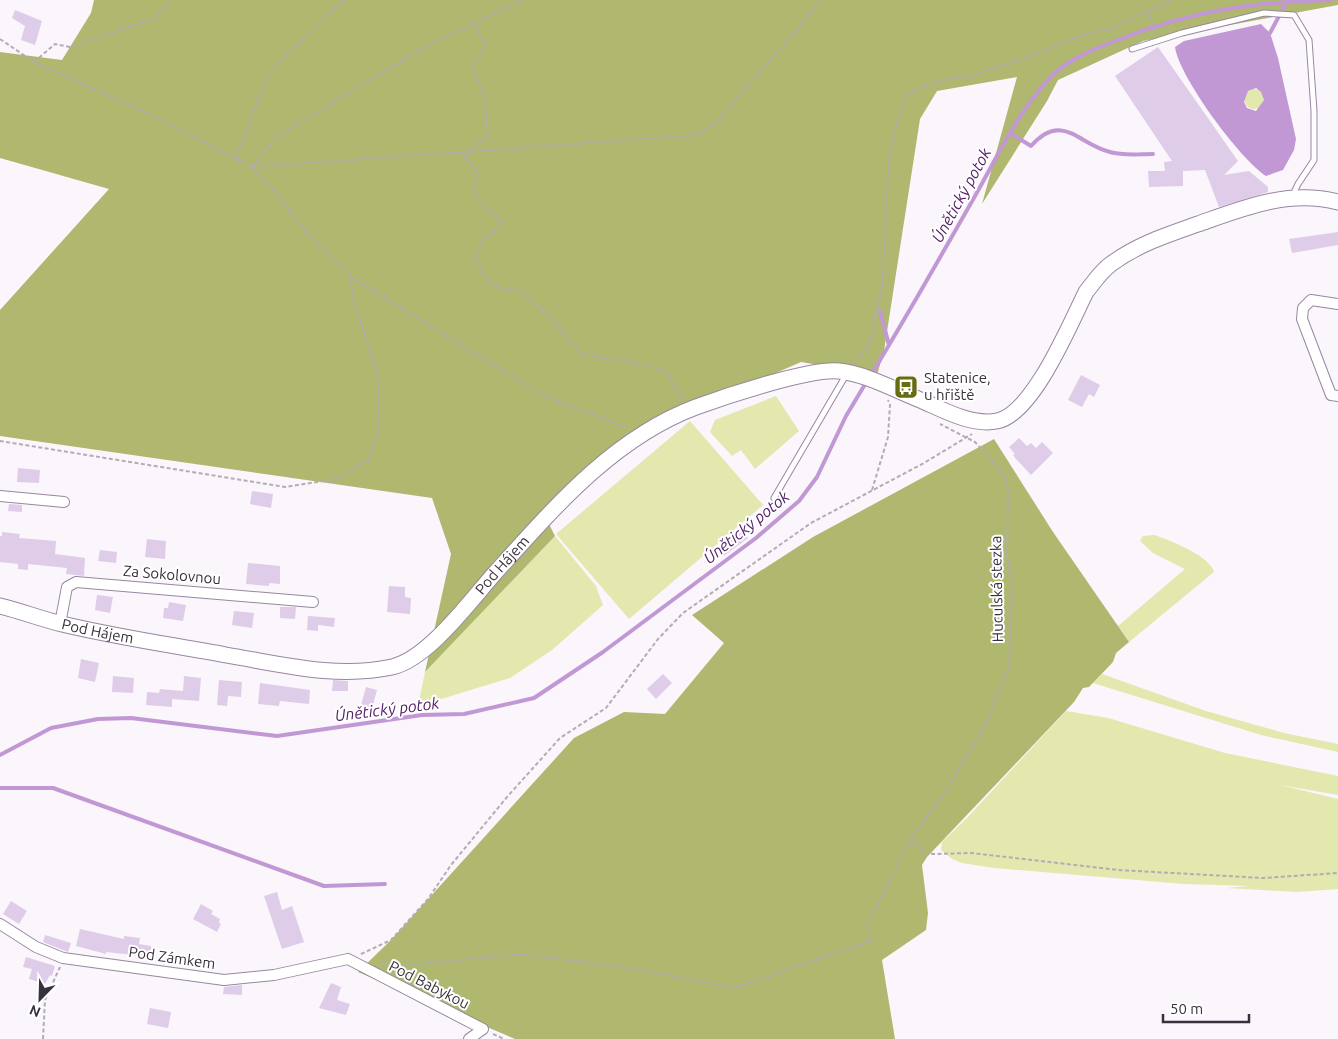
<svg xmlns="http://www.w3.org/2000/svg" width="1338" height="1039" font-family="Ubuntu,sans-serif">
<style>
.green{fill:#e2e8ae}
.forest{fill:#b0b76e}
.water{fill:#c198d4;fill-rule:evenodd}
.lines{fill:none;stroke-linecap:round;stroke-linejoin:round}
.stream{stroke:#c198d4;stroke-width:4}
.building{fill:#dfcce9}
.lane-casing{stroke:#9986a1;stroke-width:7}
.street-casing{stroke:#9986a1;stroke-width:12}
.secondary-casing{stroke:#9986a1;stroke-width:17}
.path{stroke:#b2adb5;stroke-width:2;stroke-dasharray:4 2.5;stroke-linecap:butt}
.lane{stroke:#fff;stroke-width:5}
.street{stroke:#fff;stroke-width:10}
.secondary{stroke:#fff;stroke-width:15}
.labels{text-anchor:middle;stroke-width:4;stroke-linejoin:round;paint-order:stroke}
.poi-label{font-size:15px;fill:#38303c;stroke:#fff;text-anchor:start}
.street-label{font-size:15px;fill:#38303c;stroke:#fff}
.water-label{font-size:16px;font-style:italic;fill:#552169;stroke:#fff}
</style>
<rect width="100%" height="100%" fill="#faf6fc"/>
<g class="green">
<circle cx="1254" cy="99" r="10"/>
<path d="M776 396 799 431 755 469 741 450 732 456 710 432 715 420Z"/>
<path d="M690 421 763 505 629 619 556 534Z"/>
<path d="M1155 535C1171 541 1210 556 1214 572L1129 642 1118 626 1185 569 1153 553 1140 541 1143 536Z"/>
<path d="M555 536 596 586 603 605 552 650 510 678 418 706 425 672Z"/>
<path d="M1102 674 1206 711 1284 733 1338 744V752L1261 735 1093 683Z"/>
<path d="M1066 711 1108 718 1225 753 1338 776V795L1280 785 1338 799V889L1297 892 1226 888 1250 886 1184 884 994 868 962 863 952 859 941 850 942 842 966 819Z"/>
</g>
<g class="forest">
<path d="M94 0H1338V5L1143 41 1058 80 1047 101 982 204 1017 77 937 91 920 119 884 351 877 375 801 362 650 428 543 512 555 536 425 672 451 554 432 498 0 436V310L109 189 0 158V52L62 60 91 13Z"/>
<path d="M994 439 1053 532 1129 642 1116 653 1113 662 1089 687 1083 688 1074 702 927 857 922 865 928 913 926 930 882 960 895 1039H515L358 972 391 940 574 738 624 712 665 714 724 643 692 615 813 537Z"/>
</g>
<path class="water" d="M1261 24 1270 33 1278 58 1296 139 1294 150 1283 170 1266 176C1240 159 1179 77 1175 47L1184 41ZM1256 88 1261 92 1264 100 1256 111 1247 108 1244 102 1248 91Z"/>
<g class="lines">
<g class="stream">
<path d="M1270 33 1287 1"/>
<path d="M1010 133 1031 146C1062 111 1078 144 1110 152 1123 156 1140 154 1153 154"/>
<path d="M880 311 889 345"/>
<path d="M871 375C907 316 941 256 975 196 997 157 1017 114 1047 81 1064 61 1091 50 1115 41 1190 11 1251 2 1332 0"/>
<path d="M0 755 51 728 98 719 131 718 277 736 422 715 464 714 534 698 603 652 756 538 799 501 817 477 846 416 867 381"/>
<path d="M0 788H53L324 886 385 884"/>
</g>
</g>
<g class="building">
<path d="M15 10 42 21 35 45 21 40 25 26 12 18Z"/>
<path d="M1158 47 1238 161 1224 175 1249 171 1268 187V192L1219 207 1205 170 1183 171V186L1149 187 1148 171H1165L1164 162 1172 161 1115 76Z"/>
<path d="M1338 232V245L1292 253 1289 239Z"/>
<path d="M1081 375 1100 385 1094 397 1089 394 1082 407 1068 400Z"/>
<path d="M1019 438 1027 446 1031 443 1036 448 1042 442 1053 453 1031 475 1016 459 1013 455 1015 454 1009 447Z"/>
<path d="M18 468 40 470 39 483 17 482Z"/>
<path d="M252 491 273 494 271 508 250 504Z"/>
<path d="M9 504 22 505V512L8 511Z"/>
<path d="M743 531 748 538 724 556 718 550Z"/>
<path d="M2 532 20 534 19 538 56 541 55 554 85 558 84 576 66 574 67 568 28 564V570L18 569V564L0 562V536H2Z"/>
<path d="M147 539 166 541 165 559 145 557Z"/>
<path d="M100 550 117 552 116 563 98 561Z"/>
<path d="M248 563 280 566V584L269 583V586L246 584Z"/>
<path d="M389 586 405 587V597L411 598 410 614 387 612Z"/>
<path d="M97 595 113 597 110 613 95 610Z"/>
<path d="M169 602 186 605 183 621 163 618 164 608H168Z"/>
<path d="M280 607H296L295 619 280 618Z"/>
<path d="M234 611 254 613 252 628 232 625Z"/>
<path d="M308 616 335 618 334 627 318 625V631L307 630Z"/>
<path d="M81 659 99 663 95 682 78 678Z"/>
<path d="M663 674 672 683 656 699 647 689Z"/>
<path d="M113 676 134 678 133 693 112 692Z"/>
<path d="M184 676 201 678 199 701 172 699V707L146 705 147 692 159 693 160 689 183 691Z"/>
<path d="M219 680 242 682 241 697 228 696 227 706 217 705Z"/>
<path d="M333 680 348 681V691H332Z"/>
<path d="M260 683 310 690 309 704 280 701 279 706 258 704Z"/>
<path d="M366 687 377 690 371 712 360 709Z"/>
<path d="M277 892 282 910 292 906 304 942 282 949 264 896Z"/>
<path d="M11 901 27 911 19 924 3 914Z"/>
<path d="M201 904 213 911 211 914 220 919 219 923 221 924 217 932 193 919Z"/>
<path d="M80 929 124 939V936L140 938 139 944 151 946V957L106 952V954L76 946Z"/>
<path d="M45 935 71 943 68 952 43 942Z"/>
<path d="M26 957 55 966 52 976 50 975 45 984 29 979 32 969 23 967Z"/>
<path d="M331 983 341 987 337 1000 350 1004 346 1015 319 1008Z"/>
<path d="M242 985V995L223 994 224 987Z"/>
<path d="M150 1008 171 1012 168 1028 147 1024Z"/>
</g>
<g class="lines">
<g class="lane-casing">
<g id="lane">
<path d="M1132 49 1182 33 1264 13 1294 15 1309 40 1314 111V160L1298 184 1292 197"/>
<path d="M774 498 846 375"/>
</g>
</g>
<g class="street-casing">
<g id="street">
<path d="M1338 304 1311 300 1303 308 1302 319 1331 395 1338 396"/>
<path d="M0 496 64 502"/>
<path d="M60 624 67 587 76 582 313 602"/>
<path d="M0 924 36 947 63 958 224 980 274 975 348 959 483 1029 469 1039"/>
</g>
</g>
<g class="secondary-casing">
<g id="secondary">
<path id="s1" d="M0 606C21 611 41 619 62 624 116 637 172 645 226 655 281 664 336 679 392 667 428 659 470 601 495 573 553 509 613 438 696 407 726 396 810 368 839 371 866 374 893 389 918 399 942 409 970 426 997 421 1033 414 1070 324 1086 292 1094 282 1101 271 1111 264 1138 244 1167 235 1198 224 1243 208 1289 189 1338 202"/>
</g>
</g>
<g class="path">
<path d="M1148 10 1155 34"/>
<path d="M474 24 486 46 472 65 485 98 488 135 464 156 478 172 474 194 502 223 482 241 474 258C488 282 492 290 521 291L547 314 581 354 636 363 667 372 682 399"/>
<path d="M0 39 34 62 154 116 252 167 283 201 299 224 350 276 354 301 379 378V426L370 459 336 479 285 487 0 441"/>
<path d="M34 62 55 44 70 47 156 18 170 0"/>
<path d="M236 160 268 73 344 0"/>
<path d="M252 167 698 135 714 125 822 0"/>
<path d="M252 167 278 136 421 49 523 0"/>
<path d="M350 276 542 395 627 428"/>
<path d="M856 360 870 342 882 287 889 161 893 139 906 96 921 87 942 80 971 76 1023 59 1082 35 1113 28 1172 0"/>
<path d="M872 490 888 437 890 405 888 400"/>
<path d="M911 839 921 851 933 854 971 853 1118 870 1263 878 1338 873"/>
<path d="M361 954 391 940 428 899 451 865 507 797 560 738 606 708 658 639 683 613 811 523 924 463 972 434"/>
<path d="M382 963 399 966 522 954 636 969 734 988 871 941 867 925 911 839 951 783 986 723 1009 667 1012 583 1007 555 1008 490 1004 475 975 442 940 424"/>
<path d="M493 1034 504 1039"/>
<path d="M43 1039 45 1000 60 967"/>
</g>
<use href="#lane" class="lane"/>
<use href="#street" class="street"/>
<use href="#secondary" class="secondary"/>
</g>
<defs>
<g id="bus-square" transform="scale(1.25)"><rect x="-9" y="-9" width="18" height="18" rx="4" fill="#676c10" stroke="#fff"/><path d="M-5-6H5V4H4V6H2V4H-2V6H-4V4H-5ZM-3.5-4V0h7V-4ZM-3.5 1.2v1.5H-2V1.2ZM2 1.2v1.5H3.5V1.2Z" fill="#fff"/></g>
</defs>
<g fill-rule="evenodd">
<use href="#bus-square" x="906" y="387"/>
</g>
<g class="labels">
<g class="poi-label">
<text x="924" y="383">Statenice,<tspan x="924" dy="17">u hřiště</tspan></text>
</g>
<g class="street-label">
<text dy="5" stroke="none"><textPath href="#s1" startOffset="551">Pod Hájem</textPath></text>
<text transform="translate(172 575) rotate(5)" y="5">Za Sokolovnou</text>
<text transform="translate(997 589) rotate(-91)" y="5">Huculská stezka</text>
<text dy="5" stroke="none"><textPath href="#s1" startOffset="101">Pod Hájem</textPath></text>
<text transform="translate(172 958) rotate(8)" y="5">Pod Zámkem</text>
<text transform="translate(429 985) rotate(27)" y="5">Pod Babykou</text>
</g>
<g class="water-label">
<text transform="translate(961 195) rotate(-61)" y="6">Únětický potok</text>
<text transform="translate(746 527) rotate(-39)" y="6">Únětický potok</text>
<text transform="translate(387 709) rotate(-7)" y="6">Únětický potok</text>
</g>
</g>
<g transform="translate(40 999) rotate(203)" stroke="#ffffff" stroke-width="4" paint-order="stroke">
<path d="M0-4L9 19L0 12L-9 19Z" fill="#38303c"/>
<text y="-8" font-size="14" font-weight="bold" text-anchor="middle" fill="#38303c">N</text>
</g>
<path d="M1163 1014v8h86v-8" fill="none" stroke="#38303c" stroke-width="2.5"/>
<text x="1170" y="1014" font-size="15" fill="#38303c" stroke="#ffffff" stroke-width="4" paint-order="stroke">50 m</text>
</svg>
